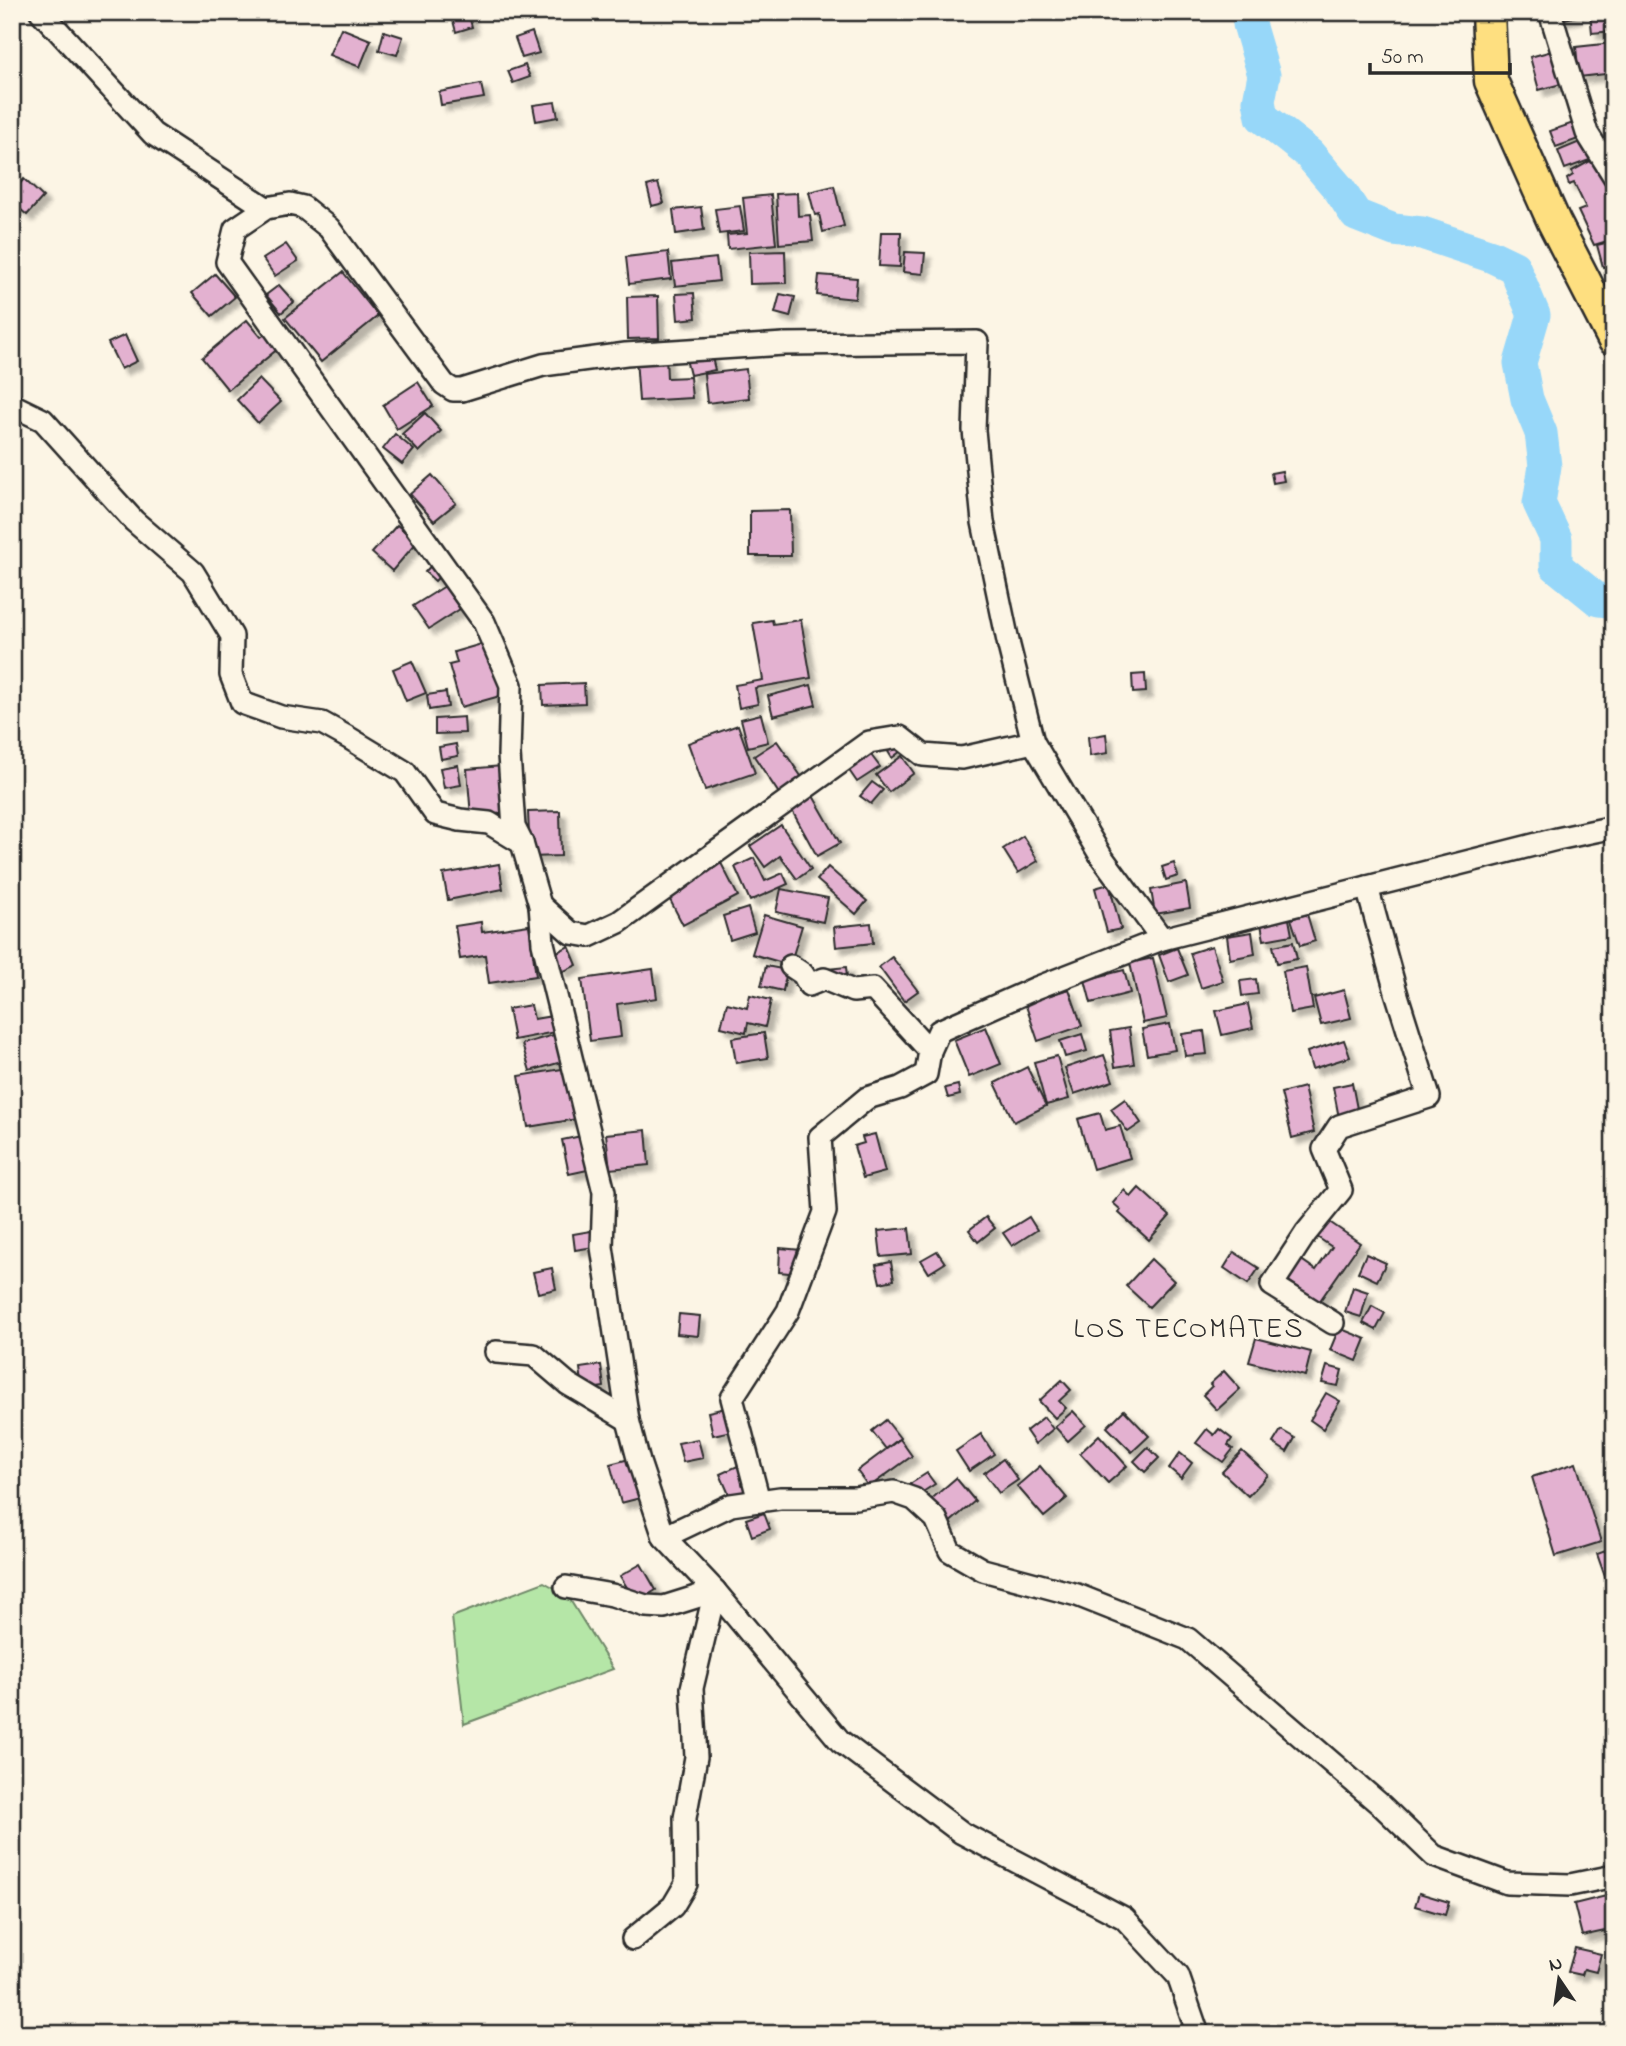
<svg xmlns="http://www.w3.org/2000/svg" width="1626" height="2046" font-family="'Indie Flower',sans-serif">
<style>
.green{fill:#b5e6a7;stroke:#708869;stroke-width:2}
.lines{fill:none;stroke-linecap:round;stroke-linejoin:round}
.river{stroke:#97d7f9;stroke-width:33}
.building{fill:#e3b1d0;stroke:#2b2b2b;stroke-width:2;filter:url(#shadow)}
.street-casing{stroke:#2b2b2b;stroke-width:26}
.primary-casing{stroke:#2b2b2b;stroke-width:37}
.street{stroke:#fcf5e5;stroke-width:21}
.primary{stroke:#fedf80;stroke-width:32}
.labels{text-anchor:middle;stroke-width:5;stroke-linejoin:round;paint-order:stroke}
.quarter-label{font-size:28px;letter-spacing:2px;fill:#2b2b2b;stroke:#fcf5e5}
</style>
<defs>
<filter id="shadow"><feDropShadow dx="6" dy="6" stdDeviation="2" flood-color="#0004"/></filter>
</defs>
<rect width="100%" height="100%" fill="#fcf5e5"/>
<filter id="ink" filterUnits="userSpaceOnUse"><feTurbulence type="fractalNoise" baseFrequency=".0143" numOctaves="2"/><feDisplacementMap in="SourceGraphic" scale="14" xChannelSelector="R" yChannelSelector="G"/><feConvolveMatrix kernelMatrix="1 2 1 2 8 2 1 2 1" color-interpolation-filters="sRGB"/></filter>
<g filter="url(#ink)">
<path class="green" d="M544 1582 567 1595 613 1669 464 1724 452 1617Z"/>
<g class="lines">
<path class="river" d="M1248 12 1249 24 1264 75 1259 101 1262 117 1309 154 1339 189 1356 215 1394 230 1422 233 1491 256 1514 267 1534 315 1520 363 1527 399 1541 433 1545 466 1539 503 1556 539V566L1598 600 1614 602"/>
</g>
<g class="building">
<path d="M468 12 472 27 456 32 452 17Z"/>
<path d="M1554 12H1576L1577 16 1557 21Z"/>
<path d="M1590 12H1613L1614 31 1592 33Z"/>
<path d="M341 28 371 40 360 67 329 55Z"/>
<path d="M384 31 403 37 397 55 379 50Z"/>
<path d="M532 32 539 53 522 58 515 38Z"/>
<path d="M1612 43 1614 73 1579 77 1576 47Z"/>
<path d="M1552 51 1561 84 1539 90 1530 57Z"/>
<path d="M525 65 530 77 513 83 508 71Z"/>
<path d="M481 84 484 98 441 105 439 92Z"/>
<path d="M555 102 558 117 536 121 533 105Z"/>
<path d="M1579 121 1584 137 1556 147 1550 131Z"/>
<path d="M1587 139 1595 158 1565 169 1558 151Z"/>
<path d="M1592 160 1595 167 1599 165 1614 184V239L1594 245 1578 211 1586 208 1574 183 1569 185 1567 179 1573 175 1572 171Z"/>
<path d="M24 179 43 197 27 215 12 202V192Z"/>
<path d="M658 183 664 203 652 206 647 186Z"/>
<path d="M834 186 844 226 823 232 819 214 815 215 809 192Z"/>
<path d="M797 193 798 216 810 215 813 241 779 244 776 194Z"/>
<path d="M771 195 776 244 728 249 727 235 747 233 743 198Z"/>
<path d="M740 206 744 231 719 234 715 209Z"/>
<path d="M701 207 704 230 676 234 673 210Z"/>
<path d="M881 232H901L900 267 879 266Z"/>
<path d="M1614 241V265L1603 267 1597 245Z"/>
<path d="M286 244 298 261 275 276 263 259Z"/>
<path d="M785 251 786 283 750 284 749 252Z"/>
<path d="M668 252 671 279 629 284 626 257Z"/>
<path d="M905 252 925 253 923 274 903 272Z"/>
<path d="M716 258 719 281 675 286 672 263Z"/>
<path d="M343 272 378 316 321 362 285 318Z"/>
<path d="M215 274 235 297 212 316 192 293Z"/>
<path d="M819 275 857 278 855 299 817 295Z"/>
<path d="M279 285 294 302 281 313 266 295Z"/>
<path d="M694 293 696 318 678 320 676 294Z"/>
<path d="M780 294 795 297 790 317 775 313Z"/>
<path d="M658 296 659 338 628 339 627 297Z"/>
<path d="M247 320 261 337 268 332 280 347 228 390 202 358Z"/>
<path d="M125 335 137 361 121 369 108 343Z"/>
<path d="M710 349 715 370 690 375 685 355Z"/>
<path d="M666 356 667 378 690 377 692 398 639 401 636 358Z"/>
<path d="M746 369 749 398 707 403 704 374Z"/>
<path d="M259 379 281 402 258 423 237 400Z"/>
<path d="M418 382 433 406 397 429 383 405Z"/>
<path d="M425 413 441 431 419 452 402 434Z"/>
<path d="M395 434 414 450 402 464 383 449Z"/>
<path d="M1282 471 1284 481 1273 483 1271 473Z"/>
<path d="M432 475 456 503 434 521 410 494Z"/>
<path d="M790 510 791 556H750V511Z"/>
<path d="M397 525 417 542 392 571 372 553Z"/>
<path d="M435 561 445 570 435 581 425 572Z"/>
<path d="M445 586 460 609 429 629 413 606Z"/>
<path d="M772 620 773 624 801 620 811 678 755 688 758 704 739 708 735 685 763 680 753 623Z"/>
<path d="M492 641 507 694 461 707 449 665 457 663 454 652Z"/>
<path d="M412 661 426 693 406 701 393 669Z"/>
<path d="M1145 674 1146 692 1133 693 1132 675Z"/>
<path d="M584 683 585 703 543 705 542 685Z"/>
<path d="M811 685 816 705 773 716 768 696Z"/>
<path d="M446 692 448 707 429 710 427 695Z"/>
<path d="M761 714 768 742 748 747 741 719Z"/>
<path d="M464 717 465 733 435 734V719Z"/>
<path d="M738 725 755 773 705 790 688 743Z"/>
<path d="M1106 734 1108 753 1090 756 1088 737Z"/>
<path d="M777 741 803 779 780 795 754 756Z"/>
<path d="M896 743 901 751 892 758 887 750Z"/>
<path d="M456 744 458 756 441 759 439 747Z"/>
<path d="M868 751 880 767 857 782 846 766Z"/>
<path d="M902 756 914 773 889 792 876 775Z"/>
<path d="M458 765 461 785 444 788 440 768Z"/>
<path d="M502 766 506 813 471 816 467 769Z"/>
<path d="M872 782 883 790 871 804 860 796Z"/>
<path d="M812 794 840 843 817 856 790 807Z"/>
<path d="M560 811 561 856 530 857 528 812Z"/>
<path d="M781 825 811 869 797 879 780 856 765 867 750 846Z"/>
<path d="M1023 836 1038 861 1018 873 1003 849Z"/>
<path d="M754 858 765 881 783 873 788 884 750 901 735 867Z"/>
<path d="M721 863 738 896 683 925 669 898 679 893 674 885Z"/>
<path d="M1174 863 1178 876 1166 880 1162 867Z"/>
<path d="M499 864 503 889 448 900 443 874Z"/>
<path d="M828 867 867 901 856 914 817 880Z"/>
<path d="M1186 883 1190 908 1155 914 1151 890Z"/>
<path d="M1109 884 1121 929 1107 932 1095 888Z"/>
<path d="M781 889 828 898 823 922 776 912Z"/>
<path d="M748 908 755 932 730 940 723 916Z"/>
<path d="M1307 914 1315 941 1300 946 1291 919Z"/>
<path d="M764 915 802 926 790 965 752 954Z"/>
<path d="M1289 919 1292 935 1264 940 1261 924Z"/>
<path d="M481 922 482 932 529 925 536 976 489 983 485 955 460 959 455 926Z"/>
<path d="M871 923 873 943 836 947 834 927Z"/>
<path d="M1252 932 1255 954 1230 959 1227 936Z"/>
<path d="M1293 942 1297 959 1277 963 1273 946Z"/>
<path d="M569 946 577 965 562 972 553 954Z"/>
<path d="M1212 946 1223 981 1201 988 1190 953Z"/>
<path d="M1177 948 1188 975 1169 982 1159 955Z"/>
<path d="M892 957 918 991 904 1001 879 967Z"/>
<path d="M1153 958 1167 1018 1143 1023 1130 963Z"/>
<path d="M766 966 787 970 783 991 761 986Z"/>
<path d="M846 967 847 977 829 979 828 969Z"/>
<path d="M1306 967 1313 1009 1290 1013 1283 971Z"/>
<path d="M653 969 657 998 617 1004 621 1037 590 1041 582 979Z"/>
<path d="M1124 970 1130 993 1091 1003 1085 980Z"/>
<path d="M1256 979 1258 994 1242 996 1240 981Z"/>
<path d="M1069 989 1082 1026 1038 1041 1025 1003Z"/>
<path d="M1344 990 1351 1018 1321 1025 1314 998Z"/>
<path d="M750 995 771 1000 765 1027 748 1023 746 1033 721 1027 727 1003 747 1008Z"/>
<path d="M1248 1004 1253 1028 1222 1035 1216 1011Z"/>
<path d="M531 1005 534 1019 552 1016 555 1032 514 1040 508 1009Z"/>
<path d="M1170 1024 1175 1050 1147 1055 1142 1029Z"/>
<path d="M986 1027 1001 1064 969 1077 954 1040Z"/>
<path d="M1129 1028 1134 1064 1115 1067 1110 1031Z"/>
<path d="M1204 1031 1207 1054 1185 1056 1182 1034Z"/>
<path d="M764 1033 768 1058 736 1063 732 1038Z"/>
<path d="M557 1034 565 1061 530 1071 522 1044Z"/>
<path d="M1082 1034 1087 1051 1065 1057 1060 1041Z"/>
<path d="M1344 1040 1350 1057 1312 1069 1307 1052Z"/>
<path d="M1104 1055 1113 1081 1074 1094 1065 1068Z"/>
<path d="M1057 1056 1069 1099 1046 1105 1034 1062Z"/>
<path d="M1027 1067 1046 1106 1014 1122 995 1083Z"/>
<path d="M568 1068 577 1119 528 1127 519 1076Z"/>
<path d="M1352 1083 1358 1114 1339 1118 1333 1087Z"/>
<path d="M958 1085 960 1095 948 1098 945 1088Z"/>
<path d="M1304 1087 1314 1132 1292 1138 1281 1093Z"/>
<path d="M1125 1099 1141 1123 1128 1132 1111 1109Z"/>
<path d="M1100 1113 1105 1130 1120 1126 1130 1158 1093 1169 1078 1119Z"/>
<path d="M646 1130 649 1165 610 1169 606 1134Z"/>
<path d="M875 1134 885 1172 863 1178 854 1146 864 1143 862 1137Z"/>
<path d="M586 1135 592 1169 569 1174 562 1140Z"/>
<path d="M1139 1188 1170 1216 1149 1240 1119 1213 1121 1210 1113 1203 1124 1190 1131 1197Z"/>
<path d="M986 1217 995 1228 978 1242 969 1230Z"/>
<path d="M1029 1217 1037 1230 1012 1246 1003 1233Z"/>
<path d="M1328 1221 1360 1243 1319 1302 1286 1279 1300 1259 1316 1270 1332 1247 1317 1237Z"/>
<path d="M909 1228 912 1254 881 1257 878 1231Z"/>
<path d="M591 1231 594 1247 575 1250 573 1234Z"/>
<path d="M780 1248 801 1250 799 1274 779 1272Z"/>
<path d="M937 1251 945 1263 929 1273 921 1260Z"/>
<path d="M1234 1252 1259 1268 1248 1284 1224 1268Z"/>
<path d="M1366 1254 1386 1263 1377 1281 1358 1272Z"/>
<path d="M1151 1259 1174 1281 1149 1307 1126 1286Z"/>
<path d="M891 1262 894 1280 880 1283 876 1265Z"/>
<path d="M552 1268 556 1289 538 1293 533 1272Z"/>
<path d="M1353 1287 1368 1292 1361 1317 1345 1312Z"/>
<path d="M1372 1306 1385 1313 1376 1330 1363 1323Z"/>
<path d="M679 1314 700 1316 698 1336 677 1334Z"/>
<path d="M1339 1328 1366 1339 1357 1361 1330 1350Z"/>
<path d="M1256 1338 1311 1352 1305 1376 1249 1362Z"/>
<path d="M601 1365 604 1387 583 1390 580 1368Z"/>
<path d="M1327 1366 1342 1370 1338 1386 1322 1383Z"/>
<path d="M1224 1371 1240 1389 1217 1410 1203 1395 1212 1386 1210 1384Z"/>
<path d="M1062 1380 1071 1390 1059 1401 1066 1408 1055 1418 1039 1401Z"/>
<path d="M1326 1393 1340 1401 1323 1429 1310 1420Z"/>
<path d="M730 1407 736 1430 713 1435 708 1412Z"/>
<path d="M1124 1410 1149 1436 1132 1452 1107 1427Z"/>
<path d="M1073 1411 1086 1425 1068 1441 1055 1427Z"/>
<path d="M1044 1417 1053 1429 1035 1444 1026 1431Z"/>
<path d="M886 1420 900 1438 886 1449 872 1431Z"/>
<path d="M1207 1429 1214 1435 1219 1429 1232 1439 1228 1445 1233 1449 1223 1462 1196 1443Z"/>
<path d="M1281 1430 1295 1438 1287 1452 1273 1443Z"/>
<path d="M981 1434 994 1454 969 1471 956 1451Z"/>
<path d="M1099 1435 1127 1466 1108 1483 1080 1453Z"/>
<path d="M698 1439 703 1458 683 1462 678 1443Z"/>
<path d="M900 1439 912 1456 869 1487 857 1471Z"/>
<path d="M1148 1447 1159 1458 1145 1472 1134 1461Z"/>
<path d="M1242 1451 1268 1475 1248 1496 1222 1472Z"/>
<path d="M1180 1453 1192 1463 1181 1478 1169 1468Z"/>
<path d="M633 1458 644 1497 621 1503 610 1464Z"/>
<path d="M1003 1459 1018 1480 999 1493 984 1473Z"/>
<path d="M1576 1463 1601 1542 1556 1556 1532 1477Z"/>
<path d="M742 1464 753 1491 731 1499 720 1474Z"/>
<path d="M1040 1466 1067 1498 1044 1517 1017 1486Z"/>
<path d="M927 1473 935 1484 918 1495 910 1484Z"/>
<path d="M956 1478 975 1501 948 1524 929 1501Z"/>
<path d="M764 1513 770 1529 752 1536 746 1519Z"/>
<path d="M1614 1548V1602L1597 1554Z"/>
<path d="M641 1564 656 1590 636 1602 620 1576Z"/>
<path d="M1419 1893 1449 1902 1445 1915 1415 1906Z"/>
<path d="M1614 1894V1929L1582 1936 1574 1904Z"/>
<path d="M1575 1948 1601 1954 1596 1972 1584 1969 1582 1975 1568 1972Z"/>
</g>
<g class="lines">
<g class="street-casing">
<g id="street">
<path d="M41 12 153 134 266 208"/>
<path d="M1550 12 1587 133 1614 176"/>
<path d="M12 405 43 420 134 521 193 572 232 636 231 675 242 703 281 717 322 723 349 738 405 772 435 814 460 820 489 823 522 843"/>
<path d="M540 905 571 933 589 936 619 922 869 742 900 737 923 755 962 758 1033 742"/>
<path d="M1162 939 1101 856 1033 742 1009 646 983 522 974 430 977 342 784 344 626 354 543 365 462 390H453L444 384 329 228 303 207 290 204 266 208 235 229 227 262 484 622 511 685 509 755 514 827 522 843 540 905 543 943 604 1192 602 1247 628 1420 639 1462 664 1537 715 1591 840 1741 962 1833 1124 1918 1178 1976 1198 2034"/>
<path d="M791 966 803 974 809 985 824 979 853 991 873 989 930 1051"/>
<path d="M1333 1323 1272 1285 1306 1233 1341 1190 1324 1149 1339 1126 1429 1097 1396 992 1367 887"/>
<path d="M496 1352 534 1355 568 1384 628 1420"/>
<path d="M759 1501 732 1398 788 1311 825 1212 820 1137 867 1098 900 1088 926 1074 930 1051 939 1031 1036 988 1162 939 1557 839 1614 827"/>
<path d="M664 1537 731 1505 780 1498H855L894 1492 914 1499 936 1519 950 1551 983 1570 1077 1595 1188 1639 1382 1806 1434 1856 1507 1883 1570 1885 1614 1876"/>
<path d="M566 1587 612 1595 646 1606 664 1607 715 1591"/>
<path d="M633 1939 673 1906 686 1884 685 1818 696 1757 692 1688 715 1591"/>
</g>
</g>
<g class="primary-casing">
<path id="primary" d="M1488 12 1491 81 1554 222 1614 339"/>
</g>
<use href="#street" class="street"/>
<use href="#primary" class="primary"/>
</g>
</g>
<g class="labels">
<g class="quarter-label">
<text x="1189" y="1337">LOS TECOMATES</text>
</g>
</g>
<rect width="1626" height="2046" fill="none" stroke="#fcf5e5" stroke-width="42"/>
<rect x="21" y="21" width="1584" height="2004" fill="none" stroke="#2b2b2b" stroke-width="2.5" filter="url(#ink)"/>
<g transform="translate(1559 1979) rotate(347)" stroke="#fcf5e5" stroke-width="5" paint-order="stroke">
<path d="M0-5L12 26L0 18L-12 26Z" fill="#2b2b2b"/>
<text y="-10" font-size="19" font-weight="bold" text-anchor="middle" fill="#2b2b2b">N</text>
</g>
<path d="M1370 63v10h140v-10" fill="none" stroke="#2b2b2b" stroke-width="3.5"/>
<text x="1381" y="63" font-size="21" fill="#2b2b2b" stroke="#fcf5e5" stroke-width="5" paint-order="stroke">50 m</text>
</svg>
